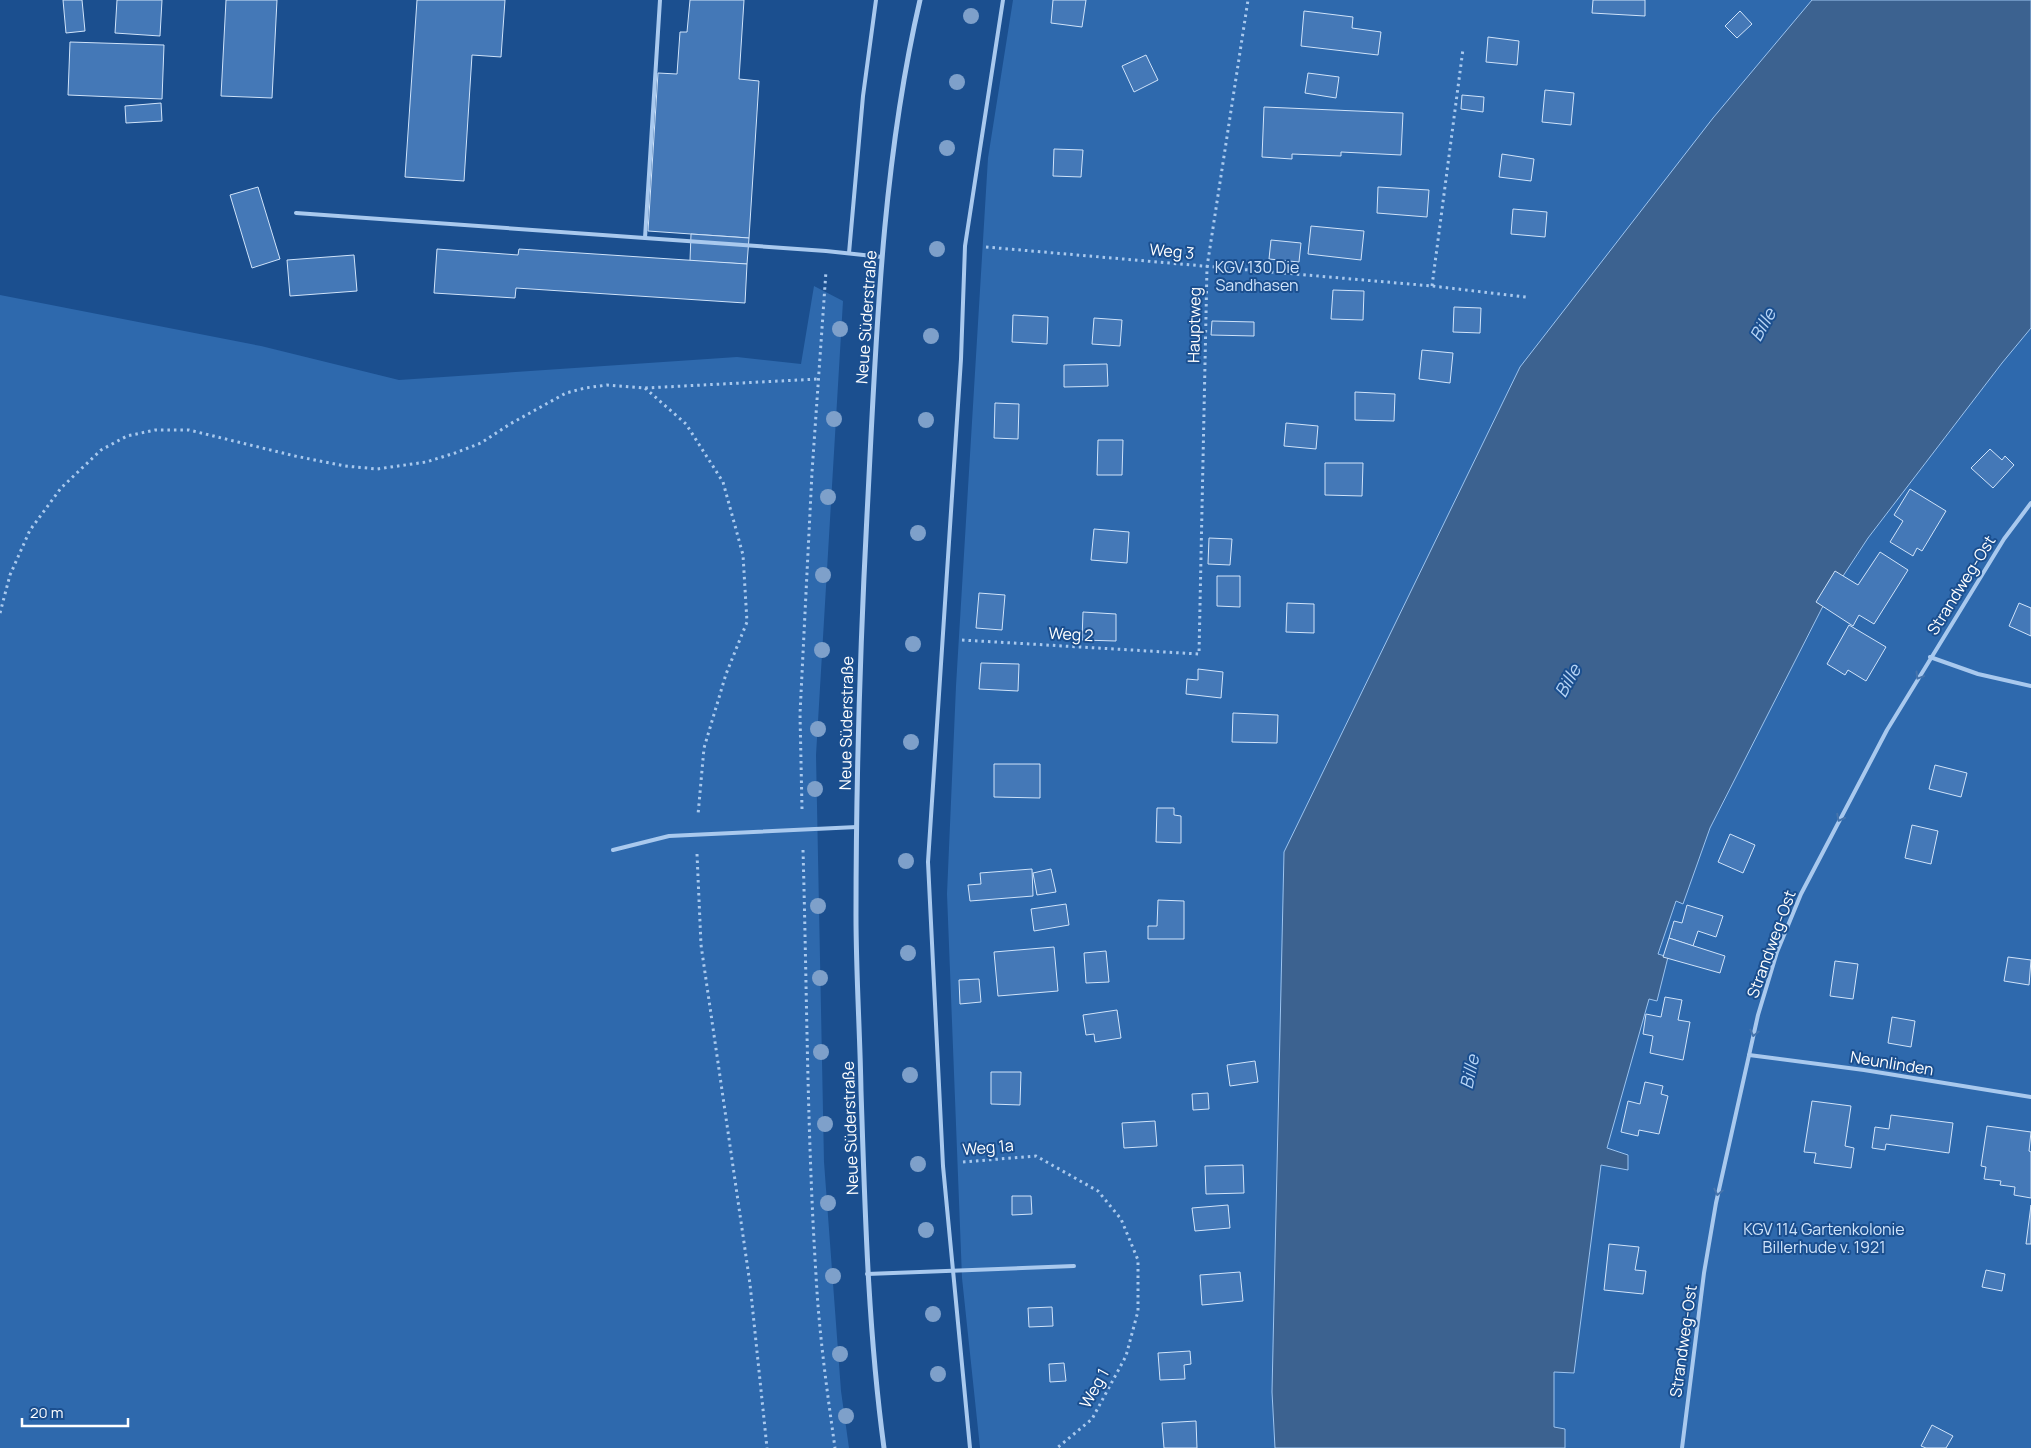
<svg xmlns="http://www.w3.org/2000/svg" width="2031" height="1448" viewBox="0 0 2031 1448" font-family="Manrope,sans-serif">
  <style>
    .green { fill: #2e69ad }
    .water { fill: #3c6290; stroke: #9cc4f0 }
    .building { fill: #4478b7; stroke: #cfe3fa }
    .lines { fill: none; stroke-linecap: round; stroke-linejoin: round }
    .path { stroke: #a9c9ee; stroke-width: 3; stroke-dasharray: 2.5 4; stroke-linecap: butt }
    .lane { stroke: #a9c9ee; stroke-width: 4 }
    .street { stroke: #a9c9ee; stroke-width: 5 }
    .tree { fill: #7ea0ca }
    .oneway { stroke: #4674ac }
    .labels { text-anchor: middle; stroke-width: 4; stroke-linejoin: round; paint-order: stroke }
    .street-label { font-size: 16px; fill: #fff; stroke: #1b4f8f }
    .park-label { font-size: 16px; fill: #cfe3fa; stroke: #1b4f8f }
    .water-label { font-size: 18px; font-style: italic; fill: #b5d3f5; stroke: #1b4f8f }
  </style>
  <rect width="100%" height="100%" fill="#1b4f8f"/>
  <g class="green">
    <polygon points="1013,0 1812,0 1713,118 1284,852 1272,1392 1275,1448 980,1448 962,1278 947,894 956,686 988,158"/>
    <polygon points="814,286 843,301 816,755 824,1162 841,1391 849,1448 0,1448 0,295 261,346 399,380 737,357 801,364"/>
    <polygon points="2031,328 2031,1448 1565,1448 1565,1429 1554,1427 1554,1371 1574,1373 1601,1164 1628,1169 1607,1148 1649,998 1657,1000 1668,957 1658,955 1676,901 1683,903 1710,828 1822,608 1868,538 2002,363"/>
  </g>
  <polygon class="water" points="1812,0 2031,0 2031,328 2002,363 1868,538 1822,608 1710,828 1683,904 1676,901 1658,954 1668,957 1657,1001 1649,999 1607,1148 1628,1155 1628,1170 1601,1165 1574,1373 1554,1372 1554,1427 1565,1429 1565,1448 1275,1448 1272,1392 1284,852 1520,367 1713,118"/>
  <g class="building">
    <polygon points="63,0 82,0 85,31 66,33"/>
    <polygon points="117,0 162,0 160,36 115,33"/>
    <polygon points="226,0 277,0 272,98 221,96"/>
    <polygon points="417,0 505,0 501,57 472,55 464,181 405,177"/>
    <polygon points="690,0 744,0 739,79 759,81 749,238 648,231 658,73 677,74 680,32 687,32"/>
    <polygon points="1053,0 1086,0 1082,27 1051,23"/>
    <polygon points="1593,0 1645,0 1645,16 1592,13"/>
    <polygon points="1304,11 1353,17 1352,28 1381,32 1378,55 1301,46"/>
    <polygon points="1740,11 1752,24 1737,38 1725,26"/>
    <polygon points="1488,37 1519,41 1517,65 1486,62"/>
    <polygon points="70,42 164,45 162,99 68,95"/>
    <polygon points="1146,55 1158,80 1134,92 1122,66"/>
    <polygon points="1308,73 1339,77 1336,98 1305,93"/>
    <polygon points="1545,90 1574,93 1571,125 1542,122"/>
    <polygon points="1462,95 1484,97 1483,112 1461,109"/>
    <polygon points="161,103 162,121 126,123 125,106"/>
    <polygon points="1264,107 1403,113 1401,155 1341,152 1341,156 1292,154 1292,159 1262,157"/>
    <polygon points="1054,149 1083,150 1081,177 1053,176"/>
    <polygon points="1502,154 1534,159 1531,181 1499,177"/>
    <polygon points="258,187 280,259 252,268 230,195"/>
    <polygon points="1378,187 1429,190 1427,217 1377,213"/>
    <polygon points="1513,209 1547,212 1545,237 1511,234"/>
    <polygon points="1311,226 1364,231 1361,260 1308,254"/>
    <polygon points="691,234 749,238 747,264 690,261"/>
    <polygon points="1271,240 1301,243 1299,262 1269,259"/>
    <polygon points="437,249 518,255 519,249 747,264 745,303 516,288 515,298 434,293"/>
    <polygon points="354,255 357,291 290,296 287,260"/>
    <polygon points="1333,290 1364,291 1363,320 1331,319"/>
    <polygon points="1454,307 1481,308 1480,333 1453,332"/>
    <polygon points="1013,315 1048,317 1047,344 1012,342"/>
    <polygon points="1094,318 1122,320 1120,346 1092,344"/>
    <polygon points="1212,321 1254,322 1254,336 1211,335"/>
    <polygon points="1422,350 1453,353 1450,383 1419,379"/>
    <polygon points="1107,364 1108,386 1064,387 1064,365"/>
    <polygon points="1355,392 1395,394 1394,421 1355,420"/>
    <polygon points="995,403 1019,404 1018,439 994,438"/>
    <polygon points="1286,423 1318,426 1316,449 1284,446"/>
    <polygon points="1098,440 1123,440 1122,475 1097,475"/>
    <polygon points="1990,449 2002,460 2005,456 2014,465 1993,488 1971,468"/>
    <polygon points="1325,463 1363,463 1362,496 1325,495"/>
    <polygon points="1910,489 1946,511 1922,551 1917,548 1913,556 1890,542 1903,521 1894,515"/>
    <polygon points="1094,529 1129,532 1127,563 1091,560"/>
    <polygon points="1209,538 1232,539 1230,565 1208,564"/>
    <polygon points="1880,552 1908,570 1874,624 1859,615 1853,626 1816,602 1835,571 1858,585"/>
    <polygon points="1217,576 1240,576 1240,607 1217,606"/>
    <polygon points="979,593 1005,595 1002,630 976,628"/>
    <polygon points="1287,603 1314,604 1314,633 1286,632"/>
    <polygon points="2019,603 2031,608 2031,636 2009,626"/>
    <polygon points="1083,612 1116,614 1116,641 1082,640"/>
    <polygon points="1849,625 1886,647 1866,681 1848,670 1845,675 1827,664"/>
    <polygon points="981,663 1019,664 1018,691 979,689"/>
    <polygon points="1198,669 1223,672 1221,698 1186,694 1187,679 1198,680"/>
    <polygon points="1233,713 1278,715 1277,743 1232,742"/>
    <polygon points="994,764 1040,764 1040,798 994,797"/>
    <polygon points="1935,765 1967,773 1961,797 1929,789"/>
    <polygon points="1157,808 1174,808 1174,815 1181,816 1181,843 1156,842"/>
    <polygon points="1912,825 1938,831 1931,864 1905,858"/>
    <polygon points="1730,834 1755,845 1743,873 1718,862"/>
    <polygon points="1032,869 1033,896 970,901 968,885 981,884 980,873"/>
    <polygon points="1051,869 1056,892 1037,895 1033,873"/>
    <polygon points="1158,900 1184,901 1184,939 1148,939 1148,926 1157,926"/>
    <polygon points="1066,904 1069,925 1034,931 1031,909"/>
    <polygon points="1687,905 1723,916 1716,937 1698,931 1693,946 1669,938 1674,921 1682,923"/>
    <polygon points="1669,938 1725,956 1720,973 1663,957"/>
    <polygon points="1054,947 1058,991 998,996 994,952"/>
    <polygon points="1106,951 1109,982 1086,983 1084,953"/>
    <polygon points="2008,957 2031,960 2029,985 2004,981"/>
    <polygon points="1835,961 1858,964 1853,999 1830,996"/>
    <polygon points="979,979 981,1002 960,1004 959,980"/>
    <polygon points="1665,997 1682,1000 1678,1020 1690,1022 1683,1060 1650,1053 1653,1036 1643,1034 1646,1014 1661,1017"/>
    <polygon points="1117,1010 1121,1038 1095,1042 1094,1034 1086,1035 1083,1015"/>
    <polygon points="1892,1017 1915,1021 1911,1047 1888,1043"/>
    <polygon points="1255,1061 1258,1082 1230,1086 1227,1065"/>
    <polygon points="991,1072 1021,1072 1020,1105 991,1104"/>
    <polygon points="1645,1082 1663,1086 1661,1094 1668,1096 1659,1134 1639,1130 1638,1136 1621,1132 1628,1101 1640,1104"/>
    <polygon points="1208,1093 1209,1109 1193,1110 1192,1094"/>
    <polygon points="1812,1101 1851,1106 1845,1146 1854,1148 1851,1168 1814,1163 1816,1153 1804,1152"/>
    <polygon points="1891,1115 1953,1123 1949,1153 1886,1144 1885,1150 1872,1148 1875,1127 1889,1129"/>
    <polygon points="1155,1121 1157,1146 1124,1148 1122,1123"/>
    <polygon points="1987,1126 2031,1132 2029,1151 2031,1152 2031,1198 2014,1195 2015,1187 2000,1185 2001,1181 1984,1179 1986,1167 1981,1166"/>
    <polygon points="1243,1165 1244,1193 1206,1194 1205,1166"/>
    <polygon points="1012,1196 1031,1196 1032,1214 1012,1215"/>
    <polygon points="1228,1205 1230,1228 1195,1231 1192,1208"/>
    <polygon points="2031,1205 2031,1244 2026,1244"/>
    <polygon points="1609,1244 1639,1247 1635,1270 1646,1271 1643,1294 1604,1290"/>
    <polygon points="1986,1270 2005,1274 2002,1291 1982,1287"/>
    <polygon points="1240,1272 1243,1301 1202,1305 1200,1275"/>
    <polygon points="1052,1307 1053,1326 1029,1327 1028,1308"/>
    <polygon points="1190,1351 1191,1364 1184,1365 1185,1379 1160,1380 1158,1353"/>
    <polygon points="1064,1363 1066,1381 1050,1382 1049,1364"/>
    <polygon points="1196,1421 1197,1448 1164,1448 1162,1423"/>
    <polygon points="1932,1425 1953,1436 1946,1448 1926,1448 1921,1446"/>
  </g>
  <g class="lines">
    <g class="path">
      <polyline points="986,247 1432,286 1526,297"/>
      <polyline points="1432,286 1463,49"/>
      <polyline points="645,388 686,424 723,482 743,555 747,622 726,674 704,748 698,815"/>
      <polyline points="0,613 10,575 30,530 61,488 101,450 127,436 155,430 189,430 295,456 345,466 377,469 426,462 455,453 481,443 510,424 566,393 585,388 607,385 645,388 818,379"/>
      <polyline points="962,640 1199,654 1207,267 1248,0"/>
      <polyline points="802,809 800,714 812,472 826,271"/>
      <path d="M803 850C807 992 807 1133 816 1275 819 1333 827 1391 835 1448"/>
      <polyline points="697,854 701,945 750,1284 767,1448"/>
      <polyline points="963,1162 1036,1156 1098,1191 1121,1219 1138,1260 1138,1311 1126,1356 1092,1419 1057,1448"/>
    </g>
    <g class="lane">
      <polyline points="296,213 826,251 882,257"/>
      <polyline points="645,238 660,0"/>
      <polyline points="849,253 863,96 876,0"/>
      <polyline points="1930,657 1978,674 2031,686"/>
      <polyline points="613,850 669,836 857,827"/>
      <polyline points="1749,1055 1864,1070 2031,1097"/>
      <polyline points="867,1274 1074,1266"/>
      <polyline points="970,1448 943,1166 928,862 961,359 965,246 1003,0"/>
      <polyline points="1682,1448 1704,1273 1716,1203 1758,1015 1777,952 1801,894 1887,730 2004,539 2031,503"/>
    </g>
    <path class="street" d="M884 1448C868 1329 865 1211 861 1091 860 1033 856 974 856 916 856 782 860 649 867 515 876 343 881 168 920 0"/>
  </g>
  <g class="tree">
    <circle cx="971" cy="16" r="8"/>
    <circle cx="957" cy="82" r="8"/>
    <circle cx="947" cy="148" r="8"/>
    <circle cx="937" cy="249" r="8"/>
    <circle cx="840" cy="329" r="8"/>
    <circle cx="931" cy="336" r="8"/>
    <circle cx="834" cy="419" r="8"/>
    <circle cx="926" cy="420" r="8"/>
    <circle cx="828" cy="497" r="8"/>
    <circle cx="918" cy="533" r="8"/>
    <circle cx="823" cy="575" r="8"/>
    <circle cx="913" cy="644" r="8"/>
    <circle cx="822" cy="650" r="8"/>
    <circle cx="818" cy="729" r="8"/>
    <circle cx="911" cy="742" r="8"/>
    <circle cx="815" cy="789" r="8"/>
    <circle cx="906" cy="861" r="8"/>
    <circle cx="818" cy="906" r="8"/>
    <circle cx="908" cy="953" r="8"/>
    <circle cx="820" cy="978" r="8"/>
    <circle cx="821" cy="1052" r="8"/>
    <circle cx="910" cy="1075" r="8"/>
    <circle cx="825" cy="1124" r="8"/>
    <circle cx="918" cy="1164" r="8"/>
    <circle cx="828" cy="1203" r="8"/>
    <circle cx="926" cy="1230" r="8"/>
    <circle cx="833" cy="1276" r="8"/>
    <circle cx="933" cy="1314" r="8"/>
    <circle cx="840" cy="1354" r="8"/>
    <circle cx="938" cy="1374" r="8"/>
    <circle cx="846" cy="1416" r="8"/>
  </g>
  <defs><path id="oneway-chevron" d="M-2-3.5L2.5 0L-2 3.5" fill="none" stroke-width="1.6" stroke-linecap="round" stroke-linejoin="round" transform="scale(1.25)"/></defs>
  <g class="oneway">
    <use href="#oneway-chevron" transform="translate(1919 676) rotate(121)"/>
    <use href="#oneway-chevron" transform="translate(1840 818) rotate(117)"/>
    <use href="#oneway-chevron" transform="translate(1754 1033) rotate(103)"/>
    <use href="#oneway-chevron" transform="translate(1718 1192) rotate(102)"/>
  </g>
  <g class="labels">
    <g class="street-label">
      <text transform="translate(1172 251) rotate(5)" y="6">Weg 3</text>
      <text transform="translate(866 317) rotate(-86)" y="6">Neue Süderstraße</text>
      <text transform="translate(1194 325) rotate(-89)" y="6">Hauptweg</text>
      <text transform="translate(1961 585) rotate(-58)" y="6">Strandweg-Ost</text>
      <text transform="translate(1071 634) rotate(3)" y="6">Weg 2</text>
      <text transform="translate(846 723) rotate(-89)" y="6">Neue Süderstraße</text>
      <text transform="translate(1771 944) rotate(-70)" y="6">Strandweg-Ost</text>
      <text transform="translate(1892 1063) rotate(9)" y="6">Neunlinden</text>
      <text transform="translate(850 1128) rotate(-92)" y="6">Neue Süderstraße</text>
      <text transform="translate(988 1147) rotate(-5)" y="6">Weg 1a</text>
      <text transform="translate(1683 1341) rotate(-82)" y="6">Strandweg-Ost</text>
      <text transform="translate(1094 1388) rotate(-61)" y="6">Weg 1</text>
    </g>
    <g class="park-label">
      <text x="1257" y="273">KGV 130 Die<tspan x="1257" dy="18">Sandhasen</tspan></text>
      <text x="1824" y="1235">KGV 114 Gartenkolonie<tspan x="1824" dy="18">Billerhude v. 1921</tspan></text>
    </g>
    <g class="water-label">
      <text transform="translate(1763 325) rotate(-61)" y="6">Bille</text>
      <text transform="translate(1568 681) rotate(-61)" y="6">Bille</text>
      <text transform="translate(1470 1072) rotate(-78)" y="6">Bille</text>
    </g>
  </g>
  <path d="M22 1418v8h106v-8" fill="none" stroke="#ffffff" stroke-width="2.5"/>
  <text x="30" y="1418" font-size="15" fill="#ffffff" stroke="#1b4f8f" stroke-width="4" paint-order="stroke">20 m</text>
</svg>
